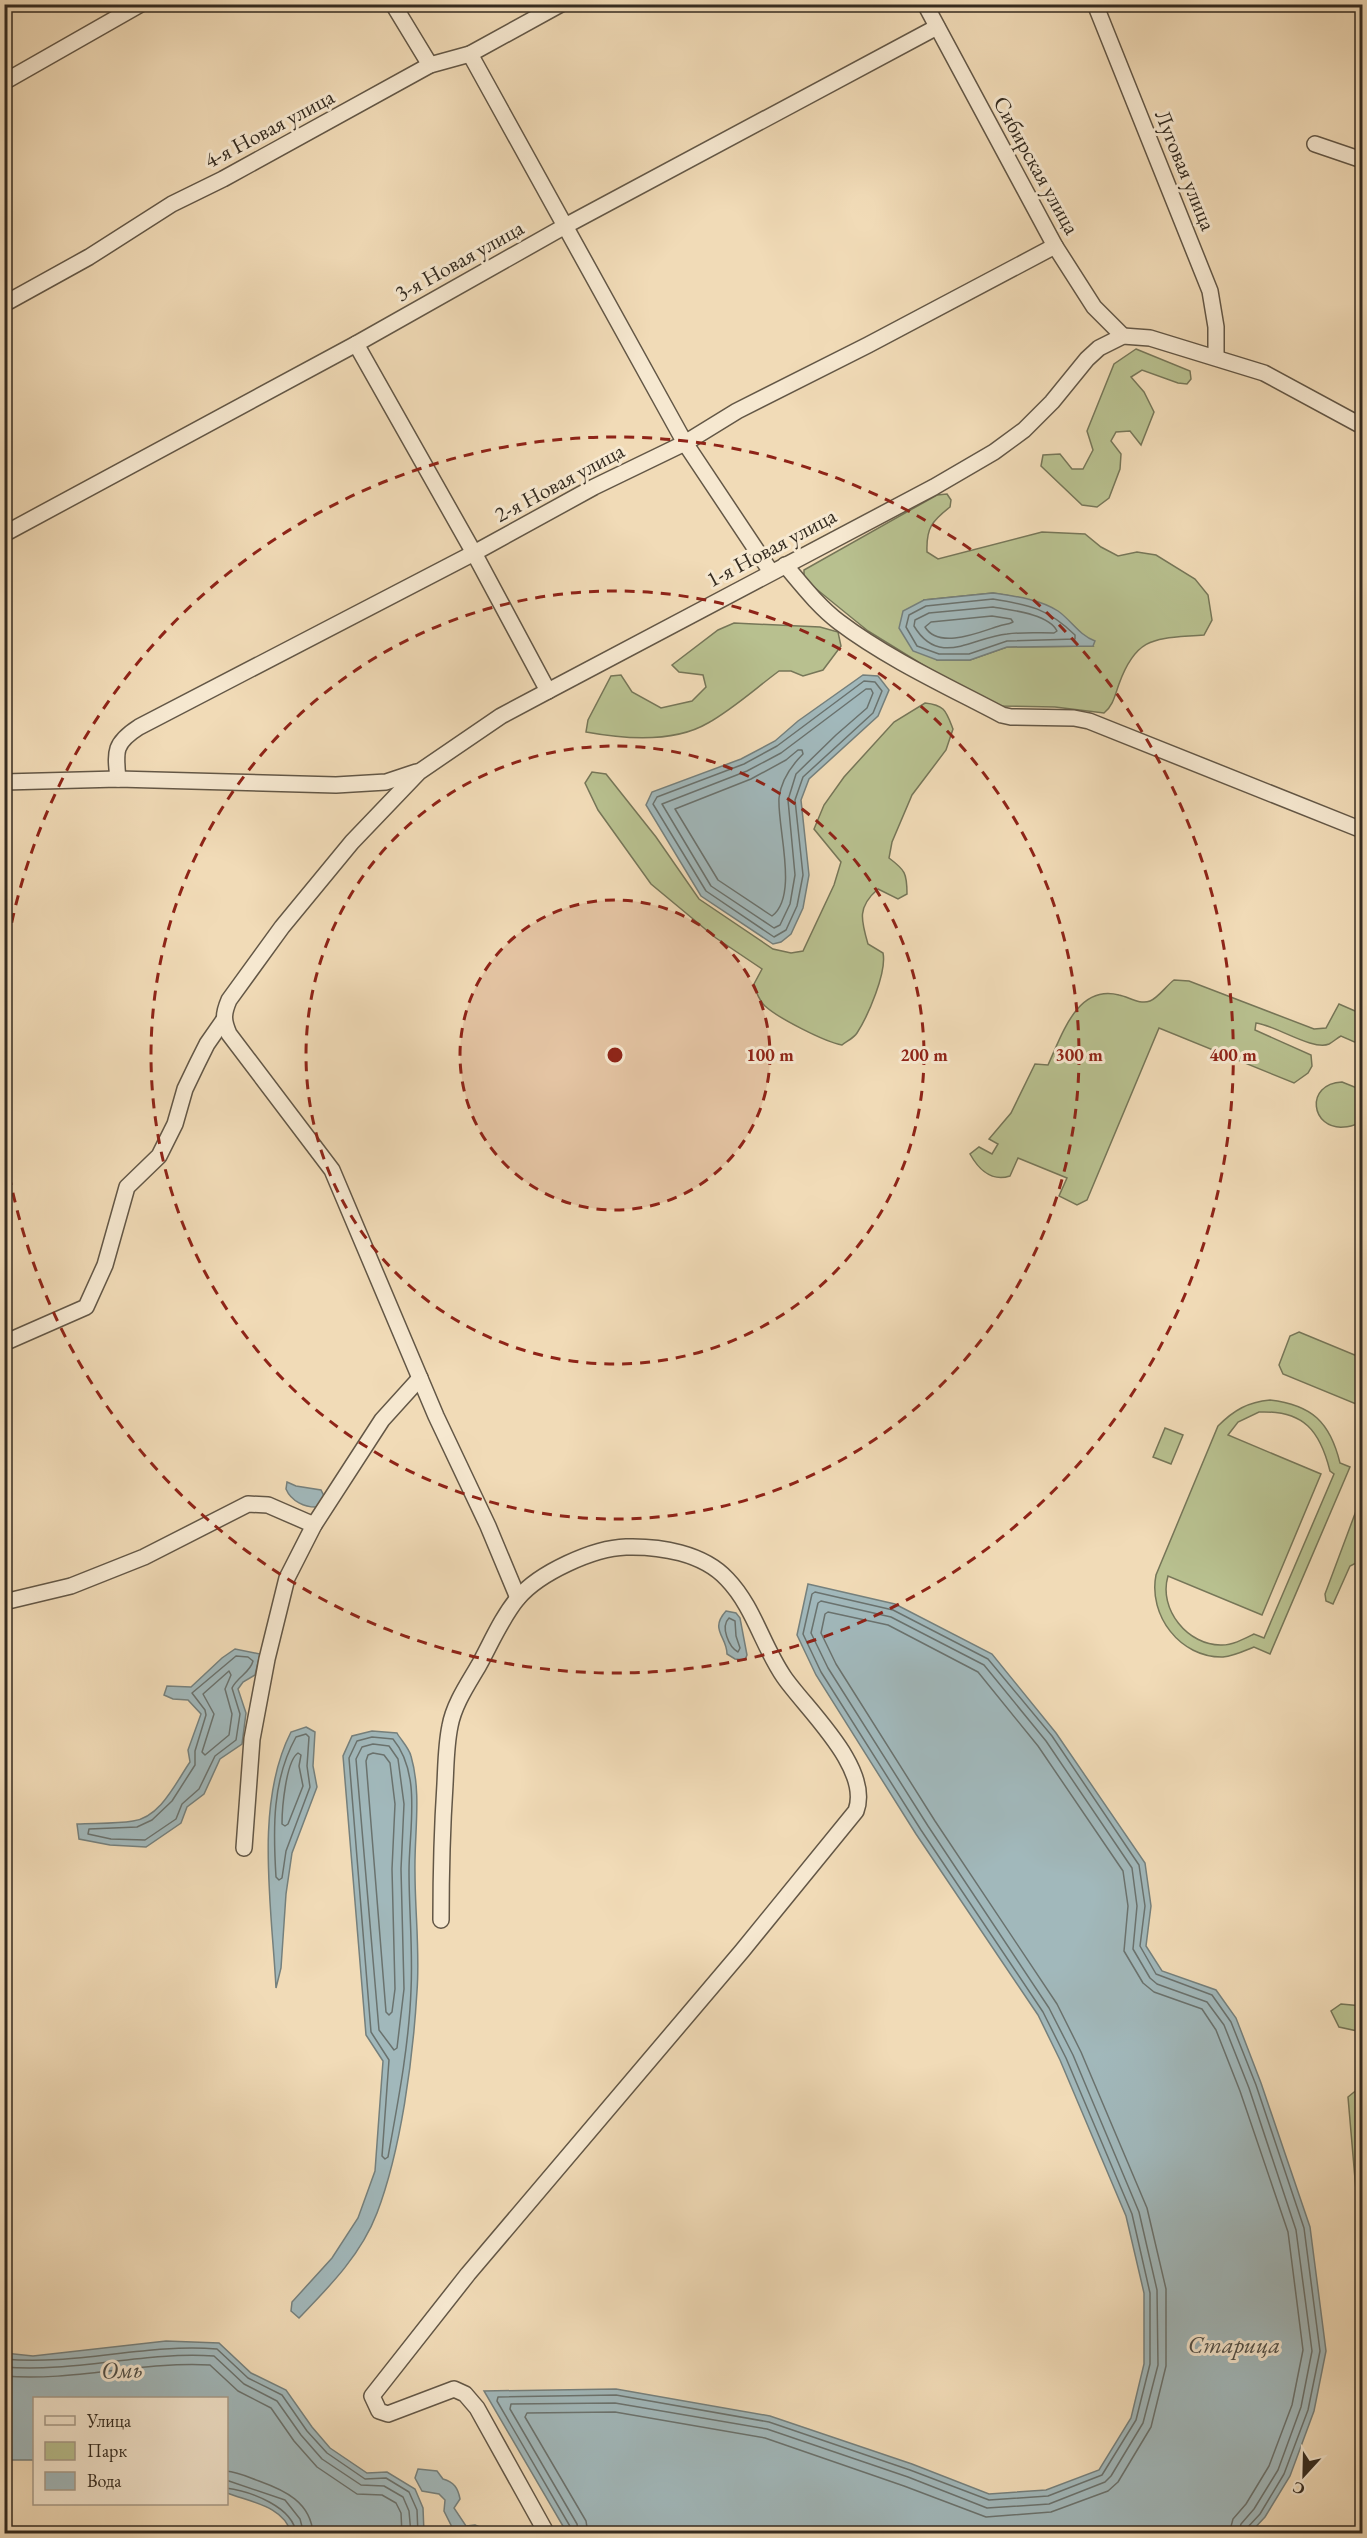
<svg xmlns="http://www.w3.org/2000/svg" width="1367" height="2538" viewBox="0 0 1367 2538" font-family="'EB Garamond',serif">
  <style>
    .green { fill: #b8c08f; stroke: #767658; stroke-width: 1.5; fill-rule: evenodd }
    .water { fill: #a1b8bb; stroke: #75807d; stroke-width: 1.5 }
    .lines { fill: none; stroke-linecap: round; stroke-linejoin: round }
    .shore { stroke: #6a726e; stroke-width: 1.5 }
    .minor-casing { stroke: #635746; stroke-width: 18 }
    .minor { stroke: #f6e8d0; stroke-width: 15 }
    .ring { fill: none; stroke: #8f2418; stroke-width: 3; stroke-dasharray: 10 8 }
    .labels { text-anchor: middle; stroke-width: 6; stroke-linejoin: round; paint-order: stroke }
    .street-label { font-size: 22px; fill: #342b20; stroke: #f6e8d0 }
    .water-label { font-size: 24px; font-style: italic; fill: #4f4e47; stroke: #f6e8d0 }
    .centre { fill: #8f2418; stroke: #f6e8d0; stroke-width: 3 }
    .ring-label { font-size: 18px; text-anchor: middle; font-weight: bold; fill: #8f2418; stroke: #f6e8d0; stroke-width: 6; stroke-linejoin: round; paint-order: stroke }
  </style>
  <rect width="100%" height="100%" fill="#f1dbb7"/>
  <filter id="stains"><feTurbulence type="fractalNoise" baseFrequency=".00333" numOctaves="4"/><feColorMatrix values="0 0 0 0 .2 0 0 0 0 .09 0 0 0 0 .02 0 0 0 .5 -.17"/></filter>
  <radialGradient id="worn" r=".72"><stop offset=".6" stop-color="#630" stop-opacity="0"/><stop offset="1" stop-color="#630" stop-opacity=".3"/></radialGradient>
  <g class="green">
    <polygon points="1136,349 1190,371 1191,379 1187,384 1178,383 1142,370 1131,377 1144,392 1154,412 1141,445 1130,431 1116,432 1111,441 1121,454 1120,469 1109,498 1097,507 1082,505 1041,466 1043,455 1060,454 1072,469 1083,469 1093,450 1087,431 1114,364"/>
    <path d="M947 494 951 500 950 507C932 521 926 528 927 552L938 559 1042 532 1085 534 1101 547 1118 556 1137 552 1156 555 1195 579 1208 595 1212 620 1204 635C1157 639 1137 634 1119 684 1115 695 1113 706 1104 713L1055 707 1000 706 954 684 868 631 804 579V570L937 495ZM993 593C1043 601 1059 607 1093 646L1007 647 970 660H937L924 600Z"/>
    <path d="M734 623 820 627 838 632 841 646 823 670 803 676 791 671H779C756 688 733 709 708 723 674 743 624 739 586 732L588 720 611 676 621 675 632 692 661 708 692 701 706 687 703 675 679 672 672 665 718 630Z"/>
    <path d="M925 703C945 705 946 711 953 729L946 750 912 795 892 842 889 858C905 870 907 873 907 894L898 899 878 889C857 907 861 920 868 944L883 953C887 972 868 1016 857 1033 854 1038 847 1041 842 1045 825 1042 778 1018 765 1006 759 1000 756 992 754 984L762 969 716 938 651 884 598 810 585 783 592 772 606 774 656 837 699 899 773 949 791 953 803 951 834 885 841 862 814 829 824 805 844 777 894 722Z"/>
    <path d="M1174 980 1189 981 1314 1029 1326 1028 1339 1004 1362 1014V1042L1359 1044 1341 1036C1337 1038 1333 1042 1329 1044 1313 1051 1275 1025 1256 1023L1255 1030 1311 1055 1312 1066 1308 1073 1294 1083 1159 1028 1087 1200 1077 1205 1059 1196 1067 1178 1018 1158 1010 1176C991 1182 979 1170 970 1154L979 1147 992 1154 998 1144 989 1139 1011 1113 1035 1064 1048 1065C1062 1035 1077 984 1119 995 1129 997 1140 1005 1150 1001 1158 998 1167 985 1174 980Z"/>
    <path d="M1342 1082 1362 1090V1122C1357 1124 1350 1127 1344 1127 1311 1130 1304 1084 1342 1082Z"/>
    <polygon points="1299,1332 1362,1358 1362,1401 1356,1404 1283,1374 1279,1365 1290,1336"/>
    <path d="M1270 1400C1312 1405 1330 1422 1340 1463L1350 1467 1270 1654 1254 1647C1244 1651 1234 1656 1223 1657 1180 1658 1148 1615 1156 1575L1218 1426C1234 1410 1248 1402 1270 1400ZM1259 1412C1304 1410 1320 1431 1330 1471L1334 1474 1264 1638 1254 1634C1244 1639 1233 1645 1222 1645 1188 1646 1158 1609 1168 1576L1262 1615 1321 1474 1228 1435 1238 1422Z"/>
    <polygon points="1165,1428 1183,1435 1171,1464 1153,1457"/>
    <polygon points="1362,1495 1362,1560 1350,1566 1333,1604 1326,1601 1325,1594"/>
    <polygon points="1341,2004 1362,2006 1362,2032 1339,2027 1331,2011"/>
    <polygon points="1359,2088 1362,2089 1362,2314 1359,2303 1358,2214 1348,2097"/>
  </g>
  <g class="water">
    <path d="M993 593C1014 596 1040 599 1058 611 1071 620 1079 635 1095 641L1093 646 1007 647 970 660H937L913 651 899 628 903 611 924 600Z"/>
    <polygon points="863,675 878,676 889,690 878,716 809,779 801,800 809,875 803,908 791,934 781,942 773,944 701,896 646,805 652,792 741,759 775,741 798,721"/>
    <path d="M287 1482 296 1486 321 1490 324 1496 318 1507C305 1508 291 1501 286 1489Z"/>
    <polygon points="808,1584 895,1604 992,1654 1056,1733 1145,1863 1151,1906 1146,1946 1162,1971 1216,1990 1236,2018 1261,2083 1310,2227 1326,2351 1314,2411 1290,2476 1265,2517 1250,2533 567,2533 484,2391 616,2389 770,2416 912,2464 989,2494 1046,2490 1099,2470 1131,2418 1144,2364 1144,2293 1126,2216 1060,2060 1038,2015 916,1834 816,1675 797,1635"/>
    <path d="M726 1611 736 1613 740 1618 747 1655 745 1660 735 1659 727 1654C727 1636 709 1630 726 1611Z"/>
    <path d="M235 1649 260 1654 255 1675 243 1682 238 1689 246 1713 242 1744 220 1759 204 1794 187 1807 181 1823 146 1847 110 1845 79 1839 77 1824C96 1823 115 1824 133 1821 161 1817 176 1782 190 1762L188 1750 201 1714 188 1700 173 1699 164 1695 167 1686 191 1687 222 1658Z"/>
    <path d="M306 1727 315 1732 313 1766 317 1787 292 1853 286 1894 281 1968 276 1988C272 1908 254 1804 291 1732Z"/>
    <path d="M372 1731 397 1733C401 1740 409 1748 411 1756 422 1794 414 1834 415 1873 415 1912 420 1952 417 1991 413 2059 401 2150 377 2213 361 2255 329 2287 299 2318L291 2311 292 2302 332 2258 358 2218 375 2171 383 2061 366 2035 343 1756 352 1736Z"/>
    <path d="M166 2341 219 2343 251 2373 286 2390 312 2427 330 2448 367 2473 387 2472 415 2489 423 2508 424 2533H291C284 2506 250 2502 227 2493L226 2398H34V2460H5V2353L33 2356Z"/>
    <path d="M418 2469 437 2471 443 2479C454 2482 458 2488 460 2499L454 2508 466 2526 475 2525 495 2533H464L454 2531 444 2511 445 2500 439 2494 422 2491 415 2478Z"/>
  </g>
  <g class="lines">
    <g class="shore">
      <path d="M993 599C1030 605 1047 608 1075 635V639L1007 641 969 654H939L917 646 906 627 909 615 926 606Z"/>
      <path d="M993 607C1011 610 1049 614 1057 631L1054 633C1038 633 1022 632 1007 634 973 637 939 668 914 626L915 620 929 613Z"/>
      <path d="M992 616 1011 619 1013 622C1008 625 1004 624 999 626 980 632 939 650 925 627L931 622Z"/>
      <polygon points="864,681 875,682 882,691 873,713 803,777 795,800 803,875 797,906 786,930 774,937 706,891 653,804 657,797 744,764 777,746"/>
      <polygon points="866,689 871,689 873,693 867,708 836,735 796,774 788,800 795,875 790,904 780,925 774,928 711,886 662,804 747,771 781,753"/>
      <path d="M798 750H802L803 754C791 766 781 781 779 798 777 827 799 896 772 916L718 880 675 809 751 779 786 760Z"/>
      <path d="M729 1618 735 1621 736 1636 740 1648 738 1652C729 1647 720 1627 729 1618Z"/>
      <path d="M236 1656 248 1657 253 1661C250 1673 238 1676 232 1688L240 1714 236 1740 215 1756 199 1789 182 1804 176 1819 145 1840 111 1839 88 1834 89 1829 137 1827 152 1820 172 1801 195 1765V1751L206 1715 205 1710 192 1693Z"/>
      <polygon points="229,1671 231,1675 225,1689 232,1714 229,1735 205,1755 202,1752 214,1714 203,1694"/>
      <path d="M306 1734 309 1737 307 1766 310 1787 286 1851 282 1878 279 1880 276 1877C273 1829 272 1780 296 1737Z"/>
      <path d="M372 1737 393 1739C422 1774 409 1829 409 1871 409 1911 413 1950 411 1990 409 2045 398 2102 388 2157L385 2159 382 2156 389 2060 371 2032 349 1758 357 1741Z"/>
      <polygon points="373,1744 389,1746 398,1759 404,1804 401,1869 404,1989 397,2048 394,2050 379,2030 356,1759 362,1747"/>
      <path d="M298 1753 301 1755 299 1766 303 1786 288 1824 285 1826 282 1824C282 1808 286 1761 298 1753Z"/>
      <polygon points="373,1753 384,1755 390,1763 395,1804 392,1869 395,1989 392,2012 389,2015 386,2012 366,1761 368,1755"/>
      <path d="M4 2359C75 2366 146 2343 217 2349L248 2378 282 2395 307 2431 327 2453 365 2479 386 2478 409 2492 417 2510 418 2534"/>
      <path d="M4 2367C74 2373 144 2351 214 2356L244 2384 277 2401 301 2435 322 2459 361 2485 384 2486 403 2497 409 2511 411 2534"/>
      <path d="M4 2376C73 2382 141 2361 210 2365L238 2391 271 2408 294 2441 317 2467 357 2494 382 2495 396 2503 401 2513 402 2534"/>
      <path d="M226 2471C238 2472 248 2477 259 2481 284 2490 311 2502 313 2534"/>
      <polyline points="226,2480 285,2500 300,2519 304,2534"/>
      <path d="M226 2488C250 2491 294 2507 296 2534"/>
      <polyline points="572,2534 571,2528 497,2401 498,2397 616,2395 769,2422 910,2470 989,2500 1048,2496 1102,2475 1136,2420 1150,2364 1150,2293 1132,2214 1066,2058 1043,2012 921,1830 821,1672 803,1634 812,1594 815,1592 893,1610 988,1659 1052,1736 1139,1865 1145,1906 1140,1946 1156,1974 1212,1995 1231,2022 1256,2085 1304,2228 1320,2351 1308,2410 1284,2474 1260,2514 1247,2528 1246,2534"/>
      <polyline points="579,2534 577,2524 510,2409 511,2404 615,2403 767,2429 908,2477 987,2508 1049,2504 1105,2482 1111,2476 1143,2423 1158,2365 1157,2290 1139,2212 1073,2055 1049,2008 928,1826 828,1668 811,1633 818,1603 821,1601 891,1617 984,1665 1046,1741 1132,1868 1137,1906 1133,1949 1150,1978 1157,1984 1207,2002 1224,2025 1249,2088 1296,2230 1312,2351 1301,2407 1278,2470 1254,2509 1241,2524 1238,2534"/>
      <polyline points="588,2534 586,2521 525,2417 527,2413 615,2412 765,2438 904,2486 986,2517 1051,2512 1108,2491 1118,2482 1151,2427 1166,2366 1166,2289 1147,2208 1081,2052 1057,2004 935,1821 836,1664 821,1633 825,1614 828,1612 888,1625 978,1672 1038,1746 1123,1871 1128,1906 1124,1951 1143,1983 1154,1992 1202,2009 1216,2030 1240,2091 1288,2232 1303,2350 1292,2405 1269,2466 1246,2504 1233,2519 1229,2534"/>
    </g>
    <defs>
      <g id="minor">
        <polyline points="393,4 430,65"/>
        <polyline points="925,4 1055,246 1094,307 1123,336"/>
        <polyline points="1095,4 1210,291 1216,327 1216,357"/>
        <polyline points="470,54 685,443 771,572"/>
        <polyline points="4,82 141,4"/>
        <polyline points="1315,144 1362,160"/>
        <polyline points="4,304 89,257 172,204 223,179 430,65 470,54 561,4"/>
        <polyline points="356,344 474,553 548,691"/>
        <polyline points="4,534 356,344 567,225 937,27"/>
        <path d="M785 565C802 585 818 606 839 622 888 659 947 686 1002 715L1011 717 1074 718 1089 721 1362 830"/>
        <path d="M118 779C115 751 114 743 139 727L474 553 594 487 685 443 737 411 868 345 1055 246"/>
        <polyline points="4,782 118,779 336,785 386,782 416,772"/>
        <polyline points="4,1343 86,1307 105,1265 127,1187 159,1156 175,1124 185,1089 197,1064 207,1044 223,1021"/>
        <path d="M518 1598 488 1526 436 1416 332 1170 229 1034C223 1020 223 1014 229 1000L282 927 352 842 419 772 501 716 548 691 934 487 994 452 1024 430 1052 402 1087 359 1099 348 1123 336 1150 338 1264 373 1362 426"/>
        <polyline points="4,1602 71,1586 144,1557 248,1504 268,1505 314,1525"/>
        <polyline points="244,1848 252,1739 267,1659 287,1578 314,1525 382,1420 420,1378"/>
        <path d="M441 1920C441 1875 442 1830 445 1784 446 1765 446 1745 450 1726 454 1704 468 1684 479 1665 491 1643 502 1617 518 1598 539 1573 593 1548 626 1547 660 1546 703 1553 727 1579 754 1607 762 1645 784 1677 806 1709 872 1768 856 1811L742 1951 468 2274 372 2396 379 2411 388 2414 454 2389 465 2394 477 2408 547 2534"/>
      </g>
    </defs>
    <use href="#minor" class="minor-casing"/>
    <use href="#minor" class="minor"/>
  </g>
  <circle cx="615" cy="1055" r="155" fill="#8f2418" fill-opacity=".12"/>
  <g class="ring">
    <circle cx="615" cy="1055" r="155"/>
    <circle cx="615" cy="1055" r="309"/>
    <circle cx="615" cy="1055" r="464"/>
    <path d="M5 958A618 618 0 1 1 5 1152"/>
  </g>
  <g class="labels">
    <g class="street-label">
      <text transform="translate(269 128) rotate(-28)" y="8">4-я Новая улица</text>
      <text transform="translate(1037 165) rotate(61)" y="8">Сибирская улица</text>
      <text transform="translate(1186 170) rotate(68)" y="8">Луговая улица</text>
      <text transform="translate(459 260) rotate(-29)" y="8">3-я Новая улица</text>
      <text transform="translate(559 482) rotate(-28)" y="8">2-я Новая улица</text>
      <text transform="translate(771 547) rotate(-28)" y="8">1-я Новая улица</text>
    </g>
    <g class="water-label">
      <text x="1234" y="2353">Старица</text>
      <text transform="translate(122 2370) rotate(-2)" y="8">Омь</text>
    </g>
  </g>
  <circle cx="615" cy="1055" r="9" class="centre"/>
  <g class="ring-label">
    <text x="770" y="1061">100 m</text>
    <text x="924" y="1061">200 m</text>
    <text x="1079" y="1061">300 m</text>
    <text x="1233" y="1061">400 m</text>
  </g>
  <rect width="1367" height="2538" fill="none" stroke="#f1dbb7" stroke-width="24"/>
  <rect x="6" y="6" width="1355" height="2526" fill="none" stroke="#342b20" stroke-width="3"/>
  <rect x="12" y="12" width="1343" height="2514" fill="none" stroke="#342b20" stroke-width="1.5"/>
  <rect x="33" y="2397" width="195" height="108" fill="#f6e8d0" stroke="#a89c8a" stroke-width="1.5"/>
  <rect x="45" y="2416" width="30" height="9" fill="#f6e8d0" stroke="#a89c8a" stroke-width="1.5"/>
  <text x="87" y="2427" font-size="18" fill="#342b20">Улица</text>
  <rect x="45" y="2442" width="30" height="18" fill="#b8c08f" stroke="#a89c8a" stroke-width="1.5"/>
  <text x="87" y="2457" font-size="18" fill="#342b20">Парк</text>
  <rect x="45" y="2472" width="30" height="18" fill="#a1b8bb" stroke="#a89c8a" stroke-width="1.5"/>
  <text x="87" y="2487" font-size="18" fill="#342b20">Вода</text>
  <g transform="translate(1304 2475) rotate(202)" stroke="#f6e8d0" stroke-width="4.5" paint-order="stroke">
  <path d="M0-4.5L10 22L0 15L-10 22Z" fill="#342b20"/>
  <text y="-9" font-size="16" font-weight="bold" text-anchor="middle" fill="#342b20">С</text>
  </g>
  <rect width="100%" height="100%" filter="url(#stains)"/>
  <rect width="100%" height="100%" fill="url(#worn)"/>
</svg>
